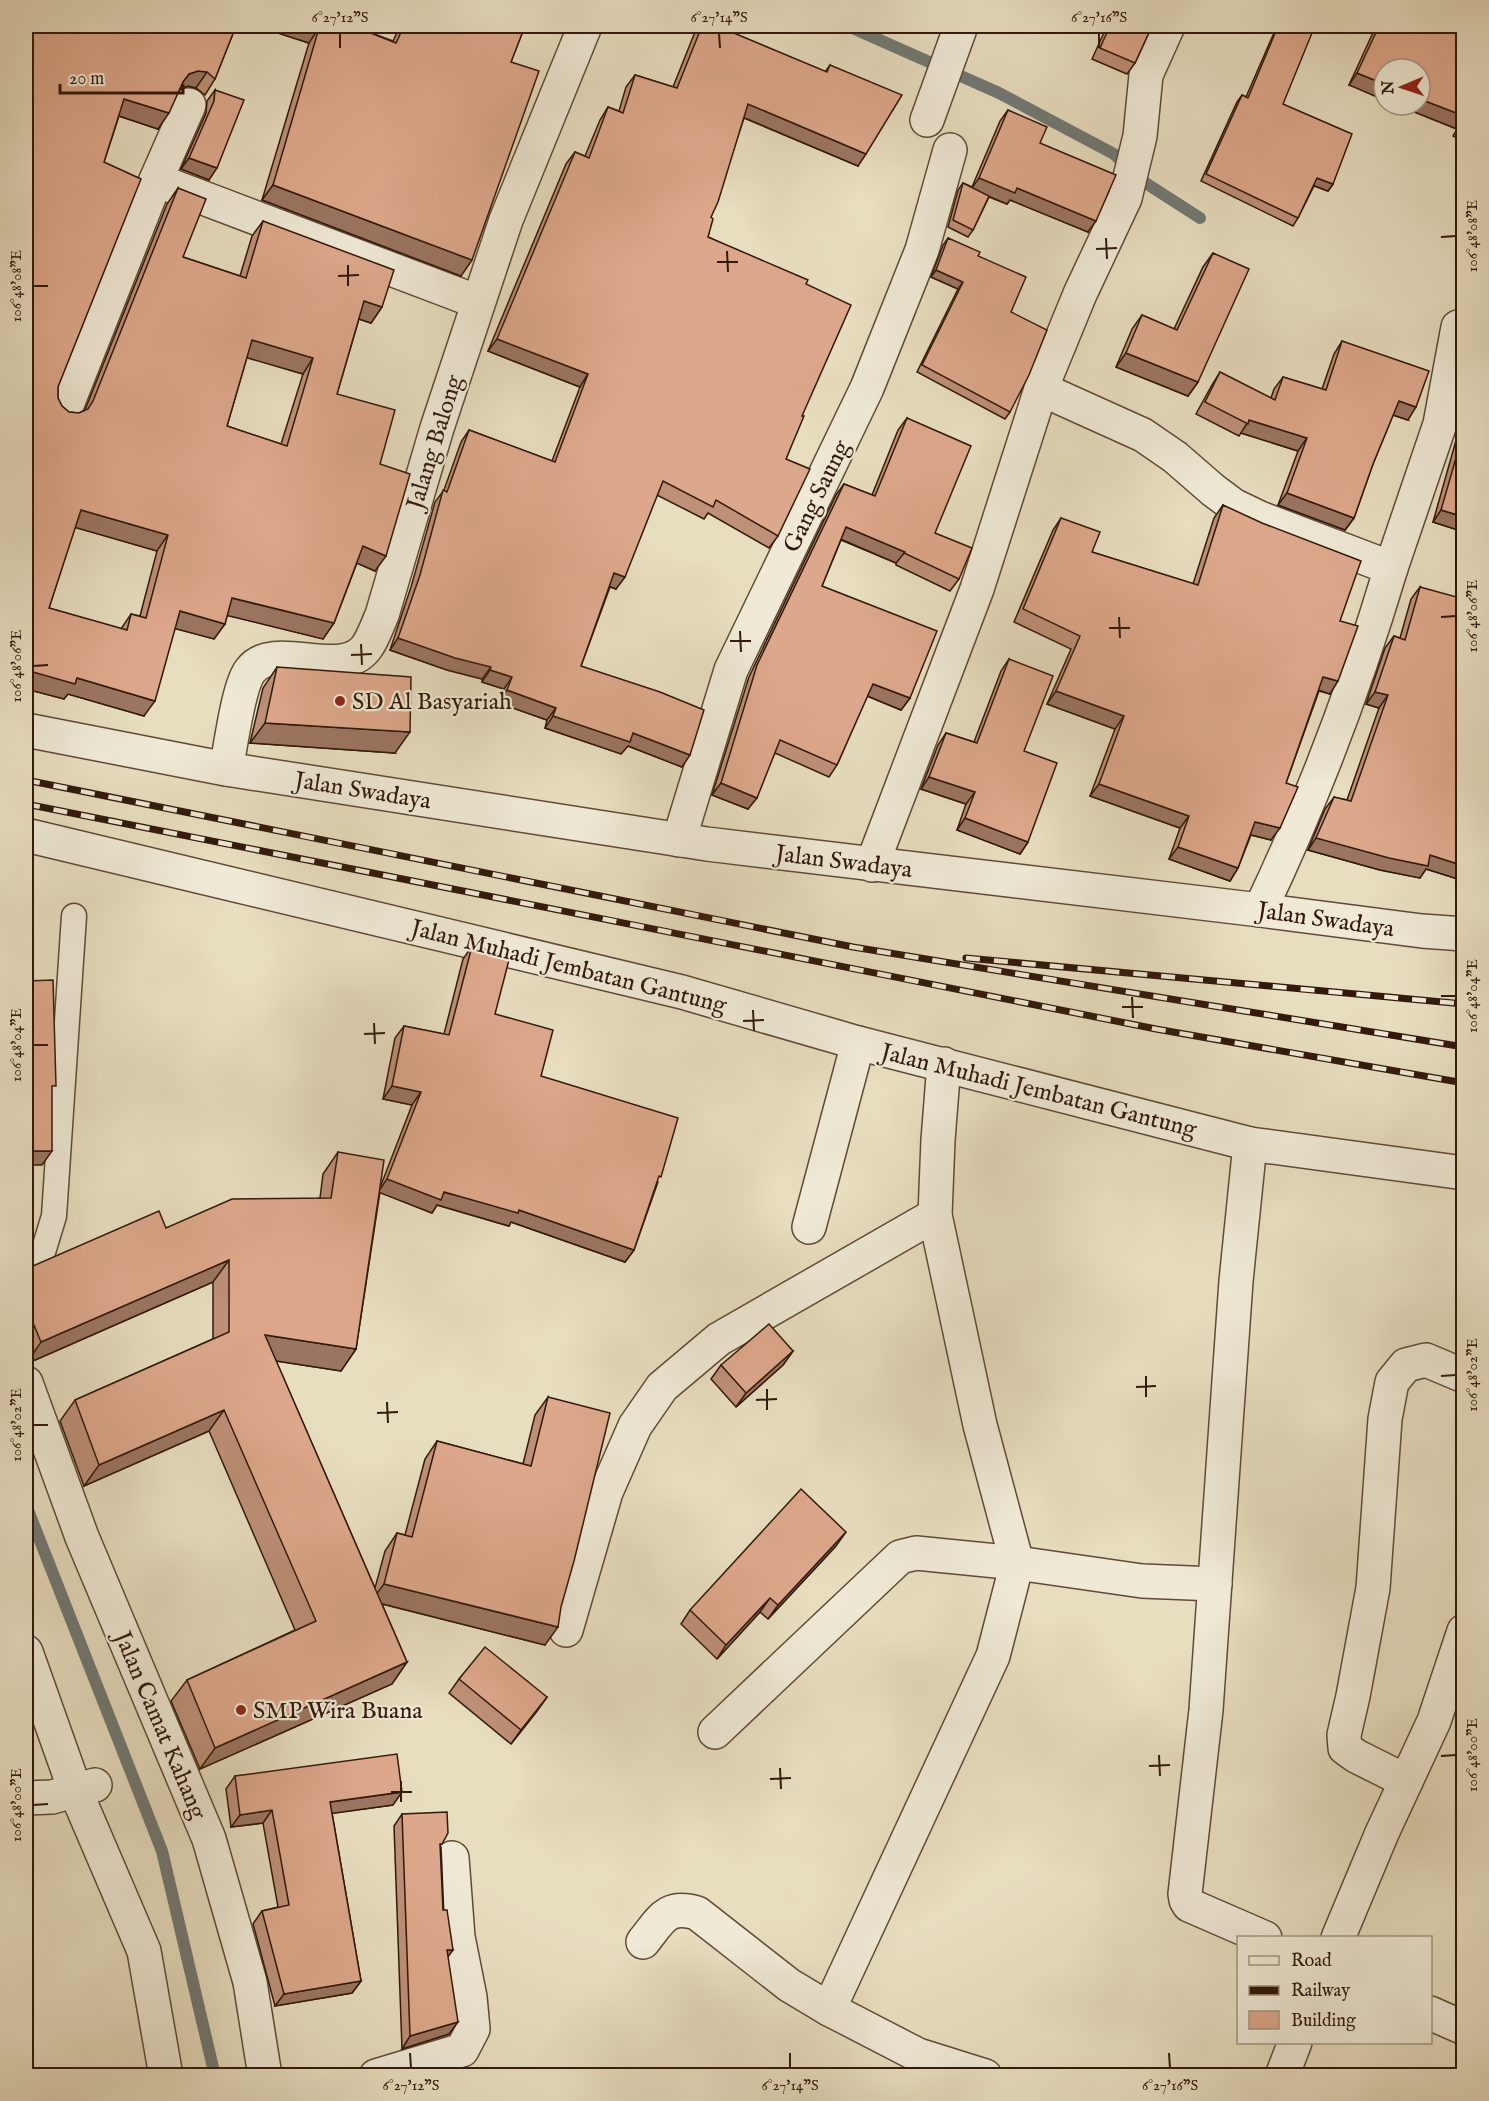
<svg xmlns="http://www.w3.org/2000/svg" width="1489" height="2101" viewBox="0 0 1489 2101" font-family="'IM FELL English',serif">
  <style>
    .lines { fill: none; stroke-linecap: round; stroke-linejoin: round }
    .stream { stroke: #727975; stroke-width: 12 }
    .service-casing { stroke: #5f4a37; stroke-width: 27 }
    .minor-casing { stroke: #5f4a37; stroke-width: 36 }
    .service { stroke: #efe9d5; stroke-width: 24 }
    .minor { stroke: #efe9d5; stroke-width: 33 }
    .rail-casing { stroke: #32190a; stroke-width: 7 }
    .rail { stroke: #efe9d5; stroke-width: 4.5; stroke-dasharray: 14; stroke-linecap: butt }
    .wall { fill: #be9078; stroke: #32190a; stroke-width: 1.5; fill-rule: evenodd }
    .shaded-wall { fill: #9b7561; stroke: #32190a; stroke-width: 1.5 }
    .building { fill: #dda78b; stroke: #32190a; stroke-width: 1.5; fill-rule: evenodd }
    .ticks { fill: none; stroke: #32190a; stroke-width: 2 }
    .poi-dot { fill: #8f2418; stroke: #efe9d5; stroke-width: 2 }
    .labels { text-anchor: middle; stroke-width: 4.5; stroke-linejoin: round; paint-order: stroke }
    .street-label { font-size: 24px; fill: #32190a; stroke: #efe9d5 }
    .poi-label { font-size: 24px; fill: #32190a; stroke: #efe9d5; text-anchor: start }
    .neatline { fill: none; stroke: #32190a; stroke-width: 2 }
    .ticks-label { font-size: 15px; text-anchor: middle; fill: #32190a }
  </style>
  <rect width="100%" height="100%" fill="#e7ddbf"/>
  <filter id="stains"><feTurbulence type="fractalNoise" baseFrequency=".00333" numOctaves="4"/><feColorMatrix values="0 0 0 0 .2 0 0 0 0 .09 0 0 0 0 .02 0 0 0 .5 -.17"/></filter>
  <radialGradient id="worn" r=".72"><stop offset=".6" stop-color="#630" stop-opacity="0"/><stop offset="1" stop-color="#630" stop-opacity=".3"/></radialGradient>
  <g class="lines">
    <g class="stream">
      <polyline points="848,26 999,93 1114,154 1144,182 1200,218"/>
      <polyline points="26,1505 162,1851 215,2076"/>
    </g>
    <defs>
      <polyline id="service" points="26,1262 43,1252 54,1216 74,916"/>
      <g id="minor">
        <polyline points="927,120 961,26"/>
        <polyline points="156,180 478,302"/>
        <polyline points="1041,389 1143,435 1175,457 1213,490 1233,505 1260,518 1391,568 1440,424 1458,327"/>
        <polyline points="65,410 156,180 189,105"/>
        <polyline points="26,730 226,769 707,844 1260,910 1422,931 1464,934"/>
        <path d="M226 769C231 746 238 687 250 671 273 639 341 681 366 648 373 639 377 626 382 615L437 428 506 220 585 26"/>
        <polyline points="26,835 682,992 858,1043 1250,1144 1464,1173"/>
        <polyline points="679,840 731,670 867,388 922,250 950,150"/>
        <polyline points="872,865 977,589 1041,389 1080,294 1125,198 1140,136 1146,75 1168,26"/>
        <path d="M1260 910C1313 799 1356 685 1391 568"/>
        <polyline points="944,1064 938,1140 935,1215 980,1425 1017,1563 993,1656 829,2009 918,2055 985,2076"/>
        <polyline points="1250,1144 1236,1281 1206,1710 1185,1894 1186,1900 1189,1905 1265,1938"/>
        <polyline points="809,1227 858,1043"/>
        <polyline points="26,1383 82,1537 209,1839 250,1982 265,2076"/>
        <polyline points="566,1630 606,1492 635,1426 662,1387 719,1339 935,1215"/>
        <polyline points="26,1652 75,1790 144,1951 166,2076"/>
        <polyline points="715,1732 900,1557 916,1553 1017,1563 1142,1581 1215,1584"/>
        <polyline points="1406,1781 1356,1756 1345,1748 1344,1735 1353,1696 1373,1588 1385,1419 1392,1382 1406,1365 1426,1360 1464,1376"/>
        <polyline points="26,1798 52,1797 95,1785"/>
        <polyline points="1338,1938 1382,1833 1434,1721 1464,1631"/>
        <path d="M643 1942C661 1920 666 1904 697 1913L789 1985 829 2009"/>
        <polyline points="1430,2013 1464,2028"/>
        <polyline points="376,2076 462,2050 473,2029 470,1997 458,1937 452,1858"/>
        <polyline points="1282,2076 1295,2042"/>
      </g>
    </defs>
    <use href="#service" class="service-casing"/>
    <use href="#minor" class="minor-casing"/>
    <use href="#service" class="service"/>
    <use href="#minor" class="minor"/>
    <defs>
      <g id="rail">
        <polyline points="26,780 853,947 1464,1047"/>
        <polyline points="26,804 1156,1029 1464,1083"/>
        <polyline points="966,958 1464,1004"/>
      </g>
    </defs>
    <use href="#rail" class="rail-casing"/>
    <use href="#rail" class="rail"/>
  </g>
  <g class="wall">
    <path d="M26 26H236L215 79 205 95 196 88 188 86 180 89 158 129 119 116 104 162 58 387V398L62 406 69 412 79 413 85 410 167 204 178 188 183 257 240 276 252 236 263 221 382 307 371 323 359 319 337 394 380 464 375 571 357 563 334 623 323 639 227 615 225 624 214 639 175 628 144 716 68 694 64 699 26 689ZM247 357 303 374 281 444 227 426ZM75 527 157 551 140 616 131 614 121 629 49 608Z"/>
    <polygon points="250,26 358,28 393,41 400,26 525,26 511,62 461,276 262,200 309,43 269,30 267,32"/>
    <polygon points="700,26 717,26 825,72 830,65 858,166 744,118 711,217 708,237 806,284 802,416 786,459 778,536 769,548 708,513 704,519 657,495 616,589 610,587 581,666 682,767 628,746 621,754 545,728 547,720 499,703 504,689 482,682 482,679 447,670 390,650 411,587 435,502 444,490 461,442 469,430 552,461 580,387 488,351 566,164 575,152 585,156 600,120 608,107 619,111 626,87 635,75 673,87 695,32"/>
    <polygon points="1107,26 1152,26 1135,63 1127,74 1092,59"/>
    <polygon points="1277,26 1292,26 1283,104 1333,184 1328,191 1314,186 1298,218 1293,226 1201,181 1237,102 1242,95 1246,97"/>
    <polygon points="1376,26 1464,26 1464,142 1453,136 1457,129 1397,105 1420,105 1349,85"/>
    <polygon points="215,90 209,180 181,169 206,113 207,101"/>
    <polygon points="1008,110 1040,143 1088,232 1010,200 1007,204 989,197 973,230 968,237 948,227 958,190 963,183 972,187 1000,121"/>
    <polygon points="948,238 978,256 1011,312 1010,412 1005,419 917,372 958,289 931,277 943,245"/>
    <polygon points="1213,253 1198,382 1188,396 1116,367 1132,329 1142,315 1174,329 1203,267"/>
    <polygon points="1342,341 1408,420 1393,415 1373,464 1354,518 1345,530 1278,505 1298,451 1241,433 1239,436 1196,414 1212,385 1220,372 1271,398 1274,389 1283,377 1322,389 1334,354"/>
    <polygon points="1464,412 1464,532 1433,522"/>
    <polygon points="907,418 935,533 959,579 950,591 896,565 896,563 841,540 822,586 910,698 901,710 867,696 837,765 829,777 775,753 748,809 712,795 749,677 836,495 844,484 872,495 898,430"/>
    <polygon points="1223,505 1340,621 1330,694 1319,691 1286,783 1271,840 1251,835 1238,868 1230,881 1169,859 1180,828 1090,796 1115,729 1047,704 1071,649 1014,622 1053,530 1061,518 1092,552 1193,584 1214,518"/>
    <polygon points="1420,587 1464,881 1426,869 1420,878 1380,870 1308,850 1325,809 1334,797 1347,800 1379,708 1366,704 1385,648 1394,636 1400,638 1411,599"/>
    <polygon points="1009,659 1024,751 1028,842 1020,854 957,830 966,804 921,789 938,745 946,733 974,742 1001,671"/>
    <polygon points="277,667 395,753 250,743 263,688"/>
    <polygon points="472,946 495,1014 541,1076 658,1182 634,1250 625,1262 511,1222 509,1226 437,1205 432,1213 380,1192 356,1349 341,1371 276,1361 375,1588 385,1551 397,1533 405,1535 425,1459 437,1441 523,1464 535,1415 548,1397 545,1645 382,1604 407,1662 392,1684 200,1769 171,1701 187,1680 295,1630 209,1431 84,1486 60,1421 75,1400 213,1339 213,1282 26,1364 26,1269 166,1228 320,1198 323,1174 338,1152 381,1185 412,1105 383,1099 395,1038 404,1026 444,1034 463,959"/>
    <polygon points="793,1351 783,1365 736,1407 711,1379 721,1365"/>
    <polygon points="836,1546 768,1619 760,1612 717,1659 681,1624 690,1610"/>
    <polygon points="459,1679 547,1697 537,1711 511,1744 449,1693"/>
    <polygon points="235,1776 393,1805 332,1813 361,1981 352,1993 275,2006 253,1924 262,1911 278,1907 263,1823 231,1827 226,1789"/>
    <polygon points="402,1814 441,1847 449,2034 402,2049 394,1826"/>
  </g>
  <g class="shaded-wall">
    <polygon points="250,26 313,26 319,28 309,43 269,30 267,32"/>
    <polygon points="198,71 207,72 196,88 188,86 178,90 183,82 189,74"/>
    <polygon points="1357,73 1384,84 1384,100 1349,85"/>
    <polygon points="124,99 169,113 158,129 113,114"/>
    <polygon points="1420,99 1464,116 1464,120 1457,129 1397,105 1420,105"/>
    <polygon points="748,104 866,154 858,166 740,116"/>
    <polygon points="189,158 217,168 209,180 181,169"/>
    <polygon points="979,178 1017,188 1096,221 1088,232 1010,200 1007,204 971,189"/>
    <polygon points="1317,178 1333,184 1328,191 1312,185"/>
    <polygon points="273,185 472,260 461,276 262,200"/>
    <polygon points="936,270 963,282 958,289 931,277"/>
    <polygon points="364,301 382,307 371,323 353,317"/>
    <polygon points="497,339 588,374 580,387 488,351"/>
    <polygon points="252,340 313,358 303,374 241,356"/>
    <polygon points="1126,353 1198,382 1188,396 1116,367"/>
    <polygon points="1399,401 1416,407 1408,420 1390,414"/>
    <polygon points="1249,420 1307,438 1298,451 1241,433"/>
    <polygon points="1287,493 1354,518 1345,530 1278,505"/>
    <polygon points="81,510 168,535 157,551 70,526"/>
    <polygon points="1441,510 1464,517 1464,532 1433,522"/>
    <polygon points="846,527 905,552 896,563 838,538"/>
    <polygon points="363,546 386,556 375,571 352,561"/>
    <polygon points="614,573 625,577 616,589 606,585"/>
    <polygon points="232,598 334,623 323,639 221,614"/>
    <polygon points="180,611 225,624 214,639 169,627"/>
    <polygon points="398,638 491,667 482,679 447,670 390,650"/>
    <polygon points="26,670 77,678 155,701 144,716 68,694 64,699 26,689"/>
    <polygon points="490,670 512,677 504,689 482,682"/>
    <polygon points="1323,677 1338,681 1330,694 1315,689"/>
    <polygon points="873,684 910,698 901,710 865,695"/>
    <polygon points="507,690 556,708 547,720 499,703"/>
    <polygon points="1056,691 1124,716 1115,729 1047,704"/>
    <polygon points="1375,692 1388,695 1379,708 1366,704"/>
    <polygon points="553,716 633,733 690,755 682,767 628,746 621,754 545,728"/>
    <polygon points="265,723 410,732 395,753 250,743"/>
    <polygon points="929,777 975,792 966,804 921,789"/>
    <polygon points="721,783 757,798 748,809 712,795"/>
    <polygon points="1099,784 1189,816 1180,828 1090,796"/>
    <polygon points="965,818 1028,842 1020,854 957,830"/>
    <polygon points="1255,822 1280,828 1271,840 1247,834"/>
    <polygon points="1316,838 1430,855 1464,866 1464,881 1426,869 1420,878 1380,870 1308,850"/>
    <polygon points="1178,847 1238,868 1230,881 1169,859"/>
    <polygon points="392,1086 421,1092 412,1105 383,1099"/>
    <polygon points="26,1151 52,1151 42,1165 26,1165"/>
    <polygon points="387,1179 519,1210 634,1250 625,1262 511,1222 509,1226 437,1205 432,1213 378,1192"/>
    <polygon points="229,1260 213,1282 26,1364 41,1342"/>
    <polygon points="265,1335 356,1349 341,1371 250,1357"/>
    <polygon points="793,1351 783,1365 736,1407 746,1393"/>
    <polygon points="224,1410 209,1431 84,1486 99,1465"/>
    <polygon points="846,1532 836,1546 768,1619 778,1605"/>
    <polygon points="384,1584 558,1627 545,1645 371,1601"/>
    <polygon points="770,1598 760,1612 717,1659 726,1645"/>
    <polygon points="407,1662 392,1684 200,1769 215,1748"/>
    <polygon points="547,1697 537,1711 511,1744 521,1730"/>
    <polygon points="402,1792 393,1805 321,1815 330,1802"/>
    <polygon points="272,1810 263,1823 231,1827 240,1815"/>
    <polygon points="447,1950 453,1950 444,1962"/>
    <polygon points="361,1981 352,1993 275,2006 284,1994"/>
    <polygon points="458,2022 449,2034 402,2049 410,2036"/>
  </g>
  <g class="building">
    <path d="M26 26H236L215 79 207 72 198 71 189 74 183 82 169 113 124 99 104 162 141 179 58 387V398L62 406 69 412 79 413 88 409 93 401 178 188 206 199 183 257 246 278 263 221 394 270 382 307 364 301 337 394 395 410 380 464 410 474 386 556 363 546 334 623 232 598 225 624 180 611 155 701 77 678 75 684 26 670ZM252 340 313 358 287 446 227 426ZM81 510 168 535 146 618 131 614 127 630 49 608Z"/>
    <polygon points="313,26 359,26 358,28 396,43 404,26 525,26 511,62 539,71 472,260 273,185 319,28"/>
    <polygon points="702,26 717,26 827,72 830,65 902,95 866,154 748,104 718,202 711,217 713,219 708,237 808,280 806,284 851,305 802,416 804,416 786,459 810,469 778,536 716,500 713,507 663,481 625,577 614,573 581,666 660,692 704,710 690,755 633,733 630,742 553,716 556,708 507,690 512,677 490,670 491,667 455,658 398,638 420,575 443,490 447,492 469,430 555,462 588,374 497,339 575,152 589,158 608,107 623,113 635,75 677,88"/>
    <polygon points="1110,26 1152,26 1135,63 1100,48"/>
    <polygon points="1278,26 1292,26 1312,33 1283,104 1352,134 1333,184 1317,178 1298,218 1206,174 1242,95 1248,98"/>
    <polygon points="1379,26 1464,26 1464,116 1420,99 1420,69 1384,69 1384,84 1357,73"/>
    <polygon points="215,90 244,100 217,168 189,158 214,101"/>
    <polygon points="1008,110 1047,127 1040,143 1116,175 1096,221 1017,188 1015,193 979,178"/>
    <polygon points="963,183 989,196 973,230 953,220"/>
    <polygon points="948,238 980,252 978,256 1026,277 1011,312 1047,330 1029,375 1010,412 922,365 963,282 936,270"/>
    <polygon points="1213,253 1249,269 1198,382 1126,353 1142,315 1177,330"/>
    <polygon points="1342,341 1429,371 1416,407 1399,401 1373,464 1354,518 1287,493 1307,438 1249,420 1248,424 1205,402 1220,372 1275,400 1283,377 1326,390"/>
    <polygon points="907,418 971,446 935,533 972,548 959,579 904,553 905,552 846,527 822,586 937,631 910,698 873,684 837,765 780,740 757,798 721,783 757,665 844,484 875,496"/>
    <polygon points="1464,430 1464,517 1441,510"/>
    <polygon points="1223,505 1262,523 1361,561 1340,621 1358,626 1338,681 1323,677 1286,783 1298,787 1280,828 1255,822 1238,868 1178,847 1189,816 1099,784 1124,716 1056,691 1080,636 1023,609 1061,518 1100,532 1092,552 1198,585"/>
    <polygon points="1420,587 1464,599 1464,866 1430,855 1428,866 1389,858 1316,838 1334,797 1351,801 1388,695 1375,692 1394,636 1405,640"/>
    <polygon points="1009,659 1053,676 1024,751 1057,763 1028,842 965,818 975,792 929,777 946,733 977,743"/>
    <polygon points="277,667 411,677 410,732 265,723"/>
    <polygon points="472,946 510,956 495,1014 553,1030 541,1076 678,1118 661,1177 659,1176 634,1250 519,1210 518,1213 444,1192 441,1200 387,1179 421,1092 392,1086 404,1026 449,1035"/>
    <polygon points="53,980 56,1086 52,1086 52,1151 26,1151 26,981"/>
    <polygon points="338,1152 384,1160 356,1349 265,1335 407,1662 215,1748 187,1680 316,1621 224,1410 99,1465 75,1400 229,1332 229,1260 41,1342 26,1306 26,1269 159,1211 166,1228 232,1199 331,1198"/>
    <polygon points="769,1324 793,1351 746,1393 721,1365"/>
    <polygon points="548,1397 610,1413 574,1561 561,1607 558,1627 384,1584 397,1533 412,1537 437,1441 531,1466"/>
    <polygon points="801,1489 846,1532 778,1605 770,1598 726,1645 690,1610"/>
    <polygon points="485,1647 547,1697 521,1730 459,1679"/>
    <polygon points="397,1754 402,1792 330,1802 361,1981 284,1994 262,1911 289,1905 272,1810 240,1815 235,1776"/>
    <polygon points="447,1812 448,1833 442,1844 440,1844 443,1910 447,1910 453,1950 447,1950 458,2022 410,2036 402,1814"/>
  </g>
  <path class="ticks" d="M340 33V48M719 33 720 48M1099 33V48M1441 237 1456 236M1106 238 1107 259M1096 249 1117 248M727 251 728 272M717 262H738M348 265V286M338 276 359 275M33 286H48M1119 617 1120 638M1441 617 1456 616M1109 628H1130M740 631 741 652M730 641H751M361 644 362 665M351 655 372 654M33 666 48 665M1441 996H1456M1132 997 1133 1018M1122 1007H1143M753 1010 754 1031M743 1021 764 1020M374 1023 375 1044M364 1034 385 1033M33 1045H48M1146 1376V1397M1441 1376 1456 1375M1136 1387 1156 1386M767 1389V1410M756 1400 777 1399M387 1402 388 1423M377 1413 398 1412M33 1425H48M1159 1755 1160 1776M1441 1756 1456 1755M1149 1766 1170 1765M780 1768 781 1789M770 1779 791 1778M401 1781V1802M391 1792H412M33 1805 48 1804M410 2053 411 2068M790 2053V2068M1169 2053 1170 2068"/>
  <g class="poi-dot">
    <circle cx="340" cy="701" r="6"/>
    <circle cx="241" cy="1710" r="6"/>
  </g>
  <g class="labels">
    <g class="street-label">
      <text transform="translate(434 442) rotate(-73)" y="8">Jalang Balong</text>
      <text transform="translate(816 496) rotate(-64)" y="8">Gang Saung</text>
      <text transform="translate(363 790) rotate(9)" y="8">Jalan Swadaya</text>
      <text transform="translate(844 861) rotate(7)" y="8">Jalan Swadaya</text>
      <text transform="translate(1326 919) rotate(8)" y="8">Jalan Swadaya</text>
      <text transform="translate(569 966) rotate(14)" y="8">Jalan Muhadi Jembatan Gantung</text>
      <text transform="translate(1039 1090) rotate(14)" y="8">Jalan Muhadi Jembatan Gantung</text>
      <text transform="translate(161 1725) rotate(67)" y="8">Jalan Camat Kahang</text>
    </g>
    <g class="poi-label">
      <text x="352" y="709">SD Al Basyariah</text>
      <text x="253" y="1718">SMP Wira Buana</text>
    </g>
  </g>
  <rect width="1489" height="2101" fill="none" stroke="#e7ddbf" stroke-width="66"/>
  <rect x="1237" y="1936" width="195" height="108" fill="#efe9d5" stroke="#a39684" stroke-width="1.5"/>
  <rect x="1249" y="1956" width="30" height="9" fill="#efe9d5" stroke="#a39684" stroke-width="1.5"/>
  <text x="1291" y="1966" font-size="18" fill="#32190a">Road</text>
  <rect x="1249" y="1986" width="30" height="9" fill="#32190a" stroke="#a39684" stroke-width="1.5"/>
  <text x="1291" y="1996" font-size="18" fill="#32190a">Railway</text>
  <rect x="1249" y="2011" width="30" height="18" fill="#dda78b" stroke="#a39684" stroke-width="1.5"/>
  <text x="1291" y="2026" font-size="18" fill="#32190a">Building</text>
  <g transform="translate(1402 87) rotate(268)"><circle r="28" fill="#efe9d5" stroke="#a39684" stroke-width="1.5"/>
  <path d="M0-4.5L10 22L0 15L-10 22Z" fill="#8f2418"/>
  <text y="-9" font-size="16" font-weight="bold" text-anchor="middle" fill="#32190a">N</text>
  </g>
  <path d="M60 84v9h123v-9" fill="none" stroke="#32190a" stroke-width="3"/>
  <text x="69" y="84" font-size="18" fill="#32190a" stroke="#efe9d5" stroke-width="4.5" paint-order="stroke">20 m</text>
  <rect x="33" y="33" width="1423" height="2035" class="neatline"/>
  <g class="ticks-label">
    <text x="340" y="22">6°27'12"S</text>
    <text x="719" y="22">6°27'14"S</text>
    <text x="1099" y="22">6°27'16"S</text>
    <text transform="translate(1472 236) rotate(-90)" y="5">106°48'08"E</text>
    <text transform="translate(16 286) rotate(-90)" y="5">106°48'08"E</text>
    <text transform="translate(1472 616) rotate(-90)" y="5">106°48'06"E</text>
    <text transform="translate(16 666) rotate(-90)" y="5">106°48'06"E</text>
    <text transform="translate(1472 996) rotate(-90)" y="5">106°48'04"E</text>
    <text transform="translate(16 1045) rotate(-90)" y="5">106°48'04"E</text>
    <text transform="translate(1472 1375) rotate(-90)" y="5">106°48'02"E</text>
    <text transform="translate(16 1425) rotate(-90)" y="5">106°48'02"E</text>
    <text transform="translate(1472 1755) rotate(-90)" y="5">106°48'00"E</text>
    <text transform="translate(16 1805) rotate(-90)" y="5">106°48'00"E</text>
    <text x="411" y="2090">6°27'12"S</text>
    <text x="790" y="2090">6°27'14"S</text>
    <text x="1170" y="2090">6°27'16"S</text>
  </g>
  <rect width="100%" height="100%" filter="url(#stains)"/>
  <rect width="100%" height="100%" fill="url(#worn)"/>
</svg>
